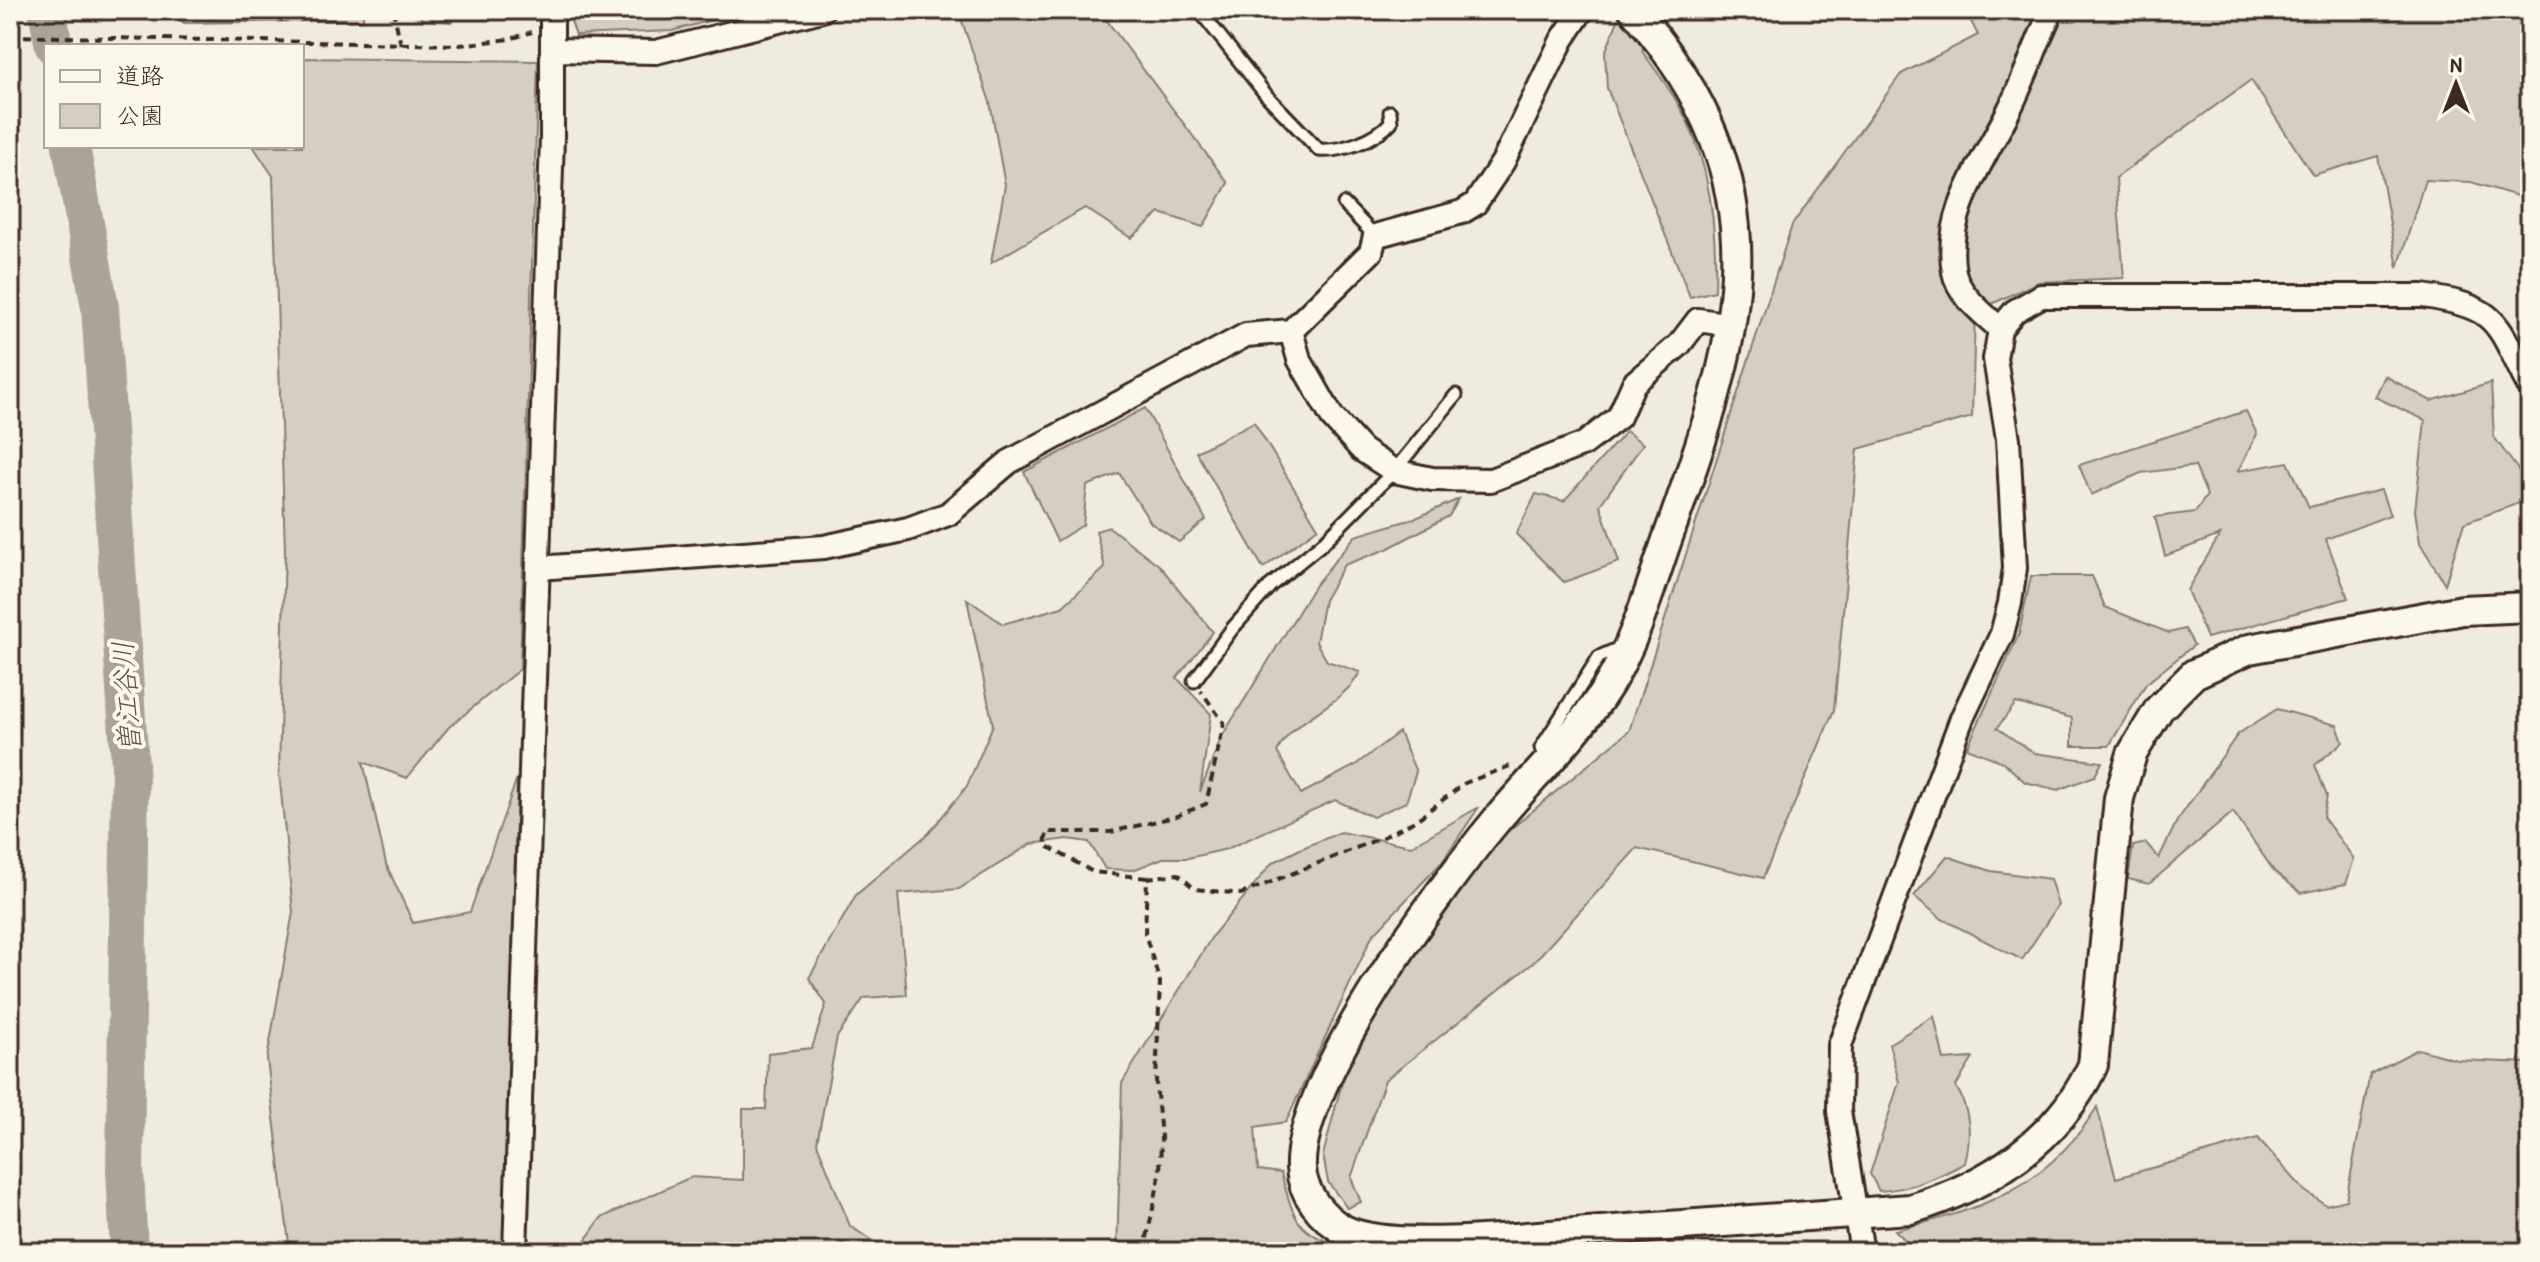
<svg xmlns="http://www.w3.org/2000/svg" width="2540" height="1262" viewBox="0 0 2540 1262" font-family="'Patrick Hand','Klee One',sans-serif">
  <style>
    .green { fill: #d5cec3; stroke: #887c70; stroke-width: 2 }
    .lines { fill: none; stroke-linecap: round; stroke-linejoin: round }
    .river { stroke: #aca397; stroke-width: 38 }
    .service-casing { stroke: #3b2a1e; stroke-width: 17 }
    .minor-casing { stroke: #3b2a1e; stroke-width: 28 }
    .tertiary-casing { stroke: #3b2a1e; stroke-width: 34 }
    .path { stroke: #3b2a1e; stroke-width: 4; stroke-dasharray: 8 6; stroke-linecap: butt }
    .service { stroke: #fbf7ec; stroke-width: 11 }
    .minor { stroke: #fbf7ec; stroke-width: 22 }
    .tertiary { stroke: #fbf7ec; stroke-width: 28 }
    .labels { text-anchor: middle; stroke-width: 8; stroke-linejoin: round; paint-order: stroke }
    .water-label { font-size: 28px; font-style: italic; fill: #635448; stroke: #fbf7ec }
  </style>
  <rect width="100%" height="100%" fill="#f0ebe0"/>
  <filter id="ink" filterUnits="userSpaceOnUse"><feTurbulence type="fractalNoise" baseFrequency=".0125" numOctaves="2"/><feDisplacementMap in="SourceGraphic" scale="16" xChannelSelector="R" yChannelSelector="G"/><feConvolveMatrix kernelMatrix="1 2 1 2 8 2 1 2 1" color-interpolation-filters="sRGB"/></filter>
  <g filter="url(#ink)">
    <g class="green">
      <polygon points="172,10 363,10 363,20 184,23"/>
      <polygon points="415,10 464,10 451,22 423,20"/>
      <polygon points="567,10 748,10 672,31 576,35"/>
      <polygon points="958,10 1099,10 1228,183 1203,227 1160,213 1131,238 1085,208 991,263 1005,185 990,102"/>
      <path d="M1622 10H1662L1642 51C1654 68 1667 85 1677 102 1710 157 1717 229 1715 291L1690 297 1607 88 1605 53Z"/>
      <polygon points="1965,10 2530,10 2530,200 2471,182 2425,180 2398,268 2378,156 2313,175 2251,80 2116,178 2124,278 2038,282 1975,312 1972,417 1858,449 1834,710 1763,878 1637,848 1533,963 1385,1080 1351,1178 1361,1202 1347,1208 1328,1182 1323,1155 1346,1067 1437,898 1501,837 1629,731 1792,225 1901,74 1978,35"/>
      <polygon points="302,58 538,61 520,669 449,727 407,778 363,762 386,864 413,923 470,912 517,778 505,1252 290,1252 267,1059 293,912 279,772 285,550 273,176 253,146 302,146"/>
      <polygon points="2385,376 2431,401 2491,383 2494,437 2530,486 2530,499 2464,523 2445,584 2420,543 2415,511 2425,420 2375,397"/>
      <polygon points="1145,408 1206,520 1179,542 1151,523 1119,473 1087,486 1083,525 1057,541 1024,472"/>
      <polygon points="2246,411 2257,434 2238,471 2288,462 2309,507 2381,490 2390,515 2326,539 2348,598 2207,638 2187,590 2220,535 2165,556 2155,517 2195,512 2207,495 2195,466 2141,473 2091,495 2079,465"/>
      <polygon points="1254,422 1318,528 1263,568 1196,452"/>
      <polygon points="1626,431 1643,444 1600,505 1619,562 1564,582 1516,534 1536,494 1564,501"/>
      <path d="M1459 499 1449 516 1387 549 1344 565 1324 600 1316 642 1327 661 1360 672C1341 708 1295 715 1277 752L1301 794 1354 766 1399 732 1416 772 1406 802 1373 817 1335 800 1227 849 1188 858H1163L1133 870 1105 869 1089 842 1067 839 1031 844 959 889 898 894 907 995 864 998 837 1037 817 1143 850 1226 889 1252H577L601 1218 691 1177 743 1180V1109H766L768 1053 812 1048 826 1004 809 978 856 895 929 833 967 786 993 725 967 599 1003 624 1062 607 1105 568 1096 531 1109 527 1160 566 1213 632 1177 678 1211 714 1200 792 1221 738 1315 585 1355 536 1416 518Z"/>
      <polygon points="2031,576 2092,576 2105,607 2169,633 2185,629 2194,645 2146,684 2109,746 2072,746 2072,718 2016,703 1997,728 2034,753 2102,762 2095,776 2058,790 2025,782 2003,762 1967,748 2019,634"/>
      <polygon points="2277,709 2337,725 2343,742 2315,765 2327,796 2323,817 2354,859 2346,884 2301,893 2274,871 2233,812 2149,884 2128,879 2133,846 2146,843 2159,858 2177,821 2238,734"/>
      <path d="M1479 807 1441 863 1372 936 1286 1122 1255 1127 1258 1170 1281 1173C1297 1232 1299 1232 1357 1252H1117L1122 1083 1213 935 1272 863 1300 849 1341 832 1411 846Z"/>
      <polygon points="1947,856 1991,871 2050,879 2058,905 2022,960 1942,919 1914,896"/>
      <path d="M1934 1016 1944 1060 1973 1058 1956 1086C1970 1111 1972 1135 1965 1163 1937 1178 1912 1189 1879 1191L1870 1174 1899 1082 1889 1044Z"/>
      <path d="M2418 1049 2457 1060 2530 1063V1252H1917L1895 1230C1982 1210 2048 1187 2097 1107L2116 1178 2258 1138 2305 1191 2326 1205 2346 1200 2370 1074Z"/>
    </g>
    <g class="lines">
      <g class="river">
        <polyline points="47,10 54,46"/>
        <polyline points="71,146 100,307 130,765 125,1170 129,1252"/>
      </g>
      <defs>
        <g id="service">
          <path d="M1199 10 1267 96 1319 150C1341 152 1376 140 1391 122L1390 112"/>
          <polyline points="1344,204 1375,236"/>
          <polyline points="1194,681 1232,629 1270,586 1324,542 1394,471 1456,395"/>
          <polyline points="1541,748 1599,657 1624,646"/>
        </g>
        <g id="minor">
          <polyline points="553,50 656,52 822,10"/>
          <path d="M2000 329C1983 313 1959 296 1954 272 1943 213 1984 161 2008 112 2025 79 2036 43 2052 10"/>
          <polyline points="1291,331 1299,359 1332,417 1362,450 1394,471 1432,479 1491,480 1584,444 1619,417 1634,383 1679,345 1698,320 1732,325"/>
          <polyline points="538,568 824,547 908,529 948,514 1009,462 1246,335 1291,331 1371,252 1375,236 1462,212 1475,204 1503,162 1562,40 1582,10"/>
          <polyline points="515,1252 552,138 552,10"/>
          <path d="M1862 1252 1839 1111 1840 1045 1962 718 2002 634 2010 603 2015 568 2008 439 1995 359 2000 329 2015 311 2041 296H2423C2502 307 2496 324 2530 388"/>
        </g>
        <path id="tertiary" d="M1634 10C1784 186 1744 325 1673 523 1653 577 1638 637 1608 686 1576 737 1533 776 1495 822 1439 889 1297 1083 1301 1168 1302 1193 1322 1218 1344 1230 1390 1253 1531 1236 1587 1232 1695 1224 1802 1216 1910 1209 1987 1187 2059 1140 2093 1065L2119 798 2132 754 2159 709 2194 674 2249 649 2463 610 2530 607"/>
      </defs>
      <use href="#service" class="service-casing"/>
      <use href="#minor" class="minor-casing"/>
      <use href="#tertiary" class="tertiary-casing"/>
      <g class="path">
        <polyline points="393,10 401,45"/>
        <polyline points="10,36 460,45 510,39 532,32"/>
        <polyline points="1147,878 1093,872 1045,845 1047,832 1111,832 1174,817 1206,804 1224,723 1201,691"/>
        <polyline points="1144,1252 1160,1174 1161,1137 1156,1083 1160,982 1145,934 1147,878 1178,874 1195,889 1241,894 1381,838 1415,821 1465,783 1510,766"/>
      </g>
      <use href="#service" class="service"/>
      <use href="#minor" class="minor"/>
      <use href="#tertiary" class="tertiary"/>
    </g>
  </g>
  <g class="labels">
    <g class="water-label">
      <text transform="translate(126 697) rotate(-94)" y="10">曽江谷川</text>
    </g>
  </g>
  <rect width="2540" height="1262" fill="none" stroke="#fbf7ec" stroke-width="40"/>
  <rect x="20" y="20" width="2500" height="1222" fill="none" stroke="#3b2a1e" stroke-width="3" filter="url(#ink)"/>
  <rect x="44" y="44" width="260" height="104" fill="#fbf7ec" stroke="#aea59a" stroke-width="2"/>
  <rect x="60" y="70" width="40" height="12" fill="#fbf7ec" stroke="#aea59a" stroke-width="2"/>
  <text x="116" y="84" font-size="24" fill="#3b2a1e">道路</text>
  <rect x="60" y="104" width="40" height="24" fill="#d5cec3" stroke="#aea59a" stroke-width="2"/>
  <text x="116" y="124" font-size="24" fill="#3b2a1e">公園</text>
  <g transform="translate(2456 84)" stroke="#fbf7ec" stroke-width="6" paint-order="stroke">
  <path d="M0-6L14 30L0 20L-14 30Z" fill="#3b2a1e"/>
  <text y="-12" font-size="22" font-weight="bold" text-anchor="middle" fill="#3b2a1e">N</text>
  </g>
</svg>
